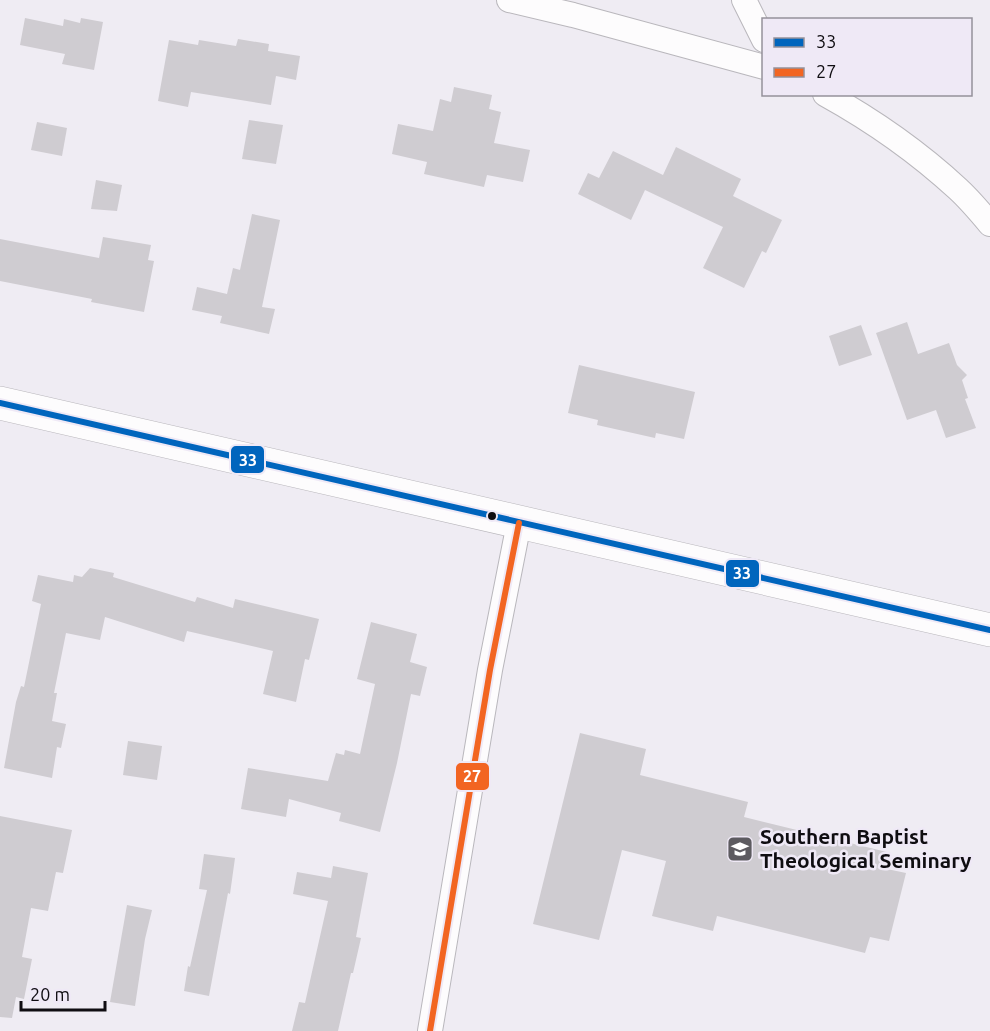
<svg xmlns="http://www.w3.org/2000/svg" width="990" height="1031" viewBox="0 0 990 1031" font-family="Ubuntu,sans-serif">
  <style>
    .building { fill: #cfccd1 }
    .lines { fill: none; stroke-linecap: round; stroke-linejoin: round }
    .street-casing { stroke: #b9b7bc; stroke-width: 26 }
    .primary-casing { stroke: #b9b7bc; stroke-width: 34 }
    .street { stroke: #fdfcfd; stroke-width: 24 }
    .primary { stroke: #fdfcfd; stroke-width: 33 }
    .bus-1-casing { stroke: #efe9f6; stroke-width: 10 }
    .bus-2-casing { stroke: #efe9f6; stroke-width: 10 }
    .bus-1 { stroke: #0065bd; stroke-width: 6 }
    .bus-2 { stroke: #f26522; stroke-width: 6 }
    .bus-dot { fill: #0f0d11; stroke: #efe9f6; stroke-width: 2 }
    .labels { text-anchor: middle; stroke-width: 5; stroke-linejoin: round; paint-order: stroke }
    .poi-label { font-size: 21px; font-weight: bold; fill: #0f0d11; stroke: #efe9f6; text-anchor: start }
    .line-badge { stroke: #efe9f6; stroke-width: 2 }
    .badge-label { font-size: 16px; text-anchor: middle; font-weight: bold; fill: #fff }
  </style>
  <rect width="100%" height="100%" fill="#efecf3"/>
  <g class="building">
    <polygon points="25,18 63,26 64,19 80,23 81,18 103,22 94,70 62,64 65,54 20,45"/>
    <polygon points="238,39 269,44 268,51 300,56 296,80 276,76 271,105 191,92 188,107 158,101 169,40 198,45 199,40 236,46"/>
    <polygon points="454,87 492,95 489,109 501,112 494,143 530,150 523,182 487,175 484,187 424,174 427,162 392,154 398,124 433,131 440,99 451,102"/>
    <polygon points="249,120 283,125 276,164 242,159"/>
    <polygon points="37,122 67,128 62,156 31,150"/>
    <polygon points="676,147 741,179 733,196 782,220 766,253 762,251 744,288 703,268 723,227 645,190 631,220 578,194 588,173 599,178 613,151 663,175"/>
    <polygon points="96,180 122,185 117,211 91,209"/>
    <polygon points="252,214 280,220 262,307 275,309 269,334 220,323 222,316 192,310 197,287 227,294 233,268 240,270"/>
    <polygon points="103,237 151,245 148,260 154,261 144,312 91,302 92,299 0,281 0,239 99,258"/>
    <polygon points="907,322 918,354 949,343 957,365 967,375 962,380 968,398 965,399 976,428 946,438 936,410 907,420 876,333"/>
    <polygon points="861,325 872,355 839,366 829,336"/>
    <polygon points="579,365 695,392 684,439 656,433 655,438 597,425 598,420 568,413"/>
    <polygon points="90,568 114,573 113,577 195,602 197,597 233,608 235,599 319,619 309,660 305,659 296,702 263,694 273,651 187,631 184,642 105,617 100,640 66,633 54,693 57,693 52,721 66,724 61,748 57,747 52,778 4,768 16,702 21,686 24,687 41,604 32,601 38,575 73,582 74,575 82,577"/>
    <polygon points="371,622 417,634 410,662 427,667 420,696 411,694 397,763 380,832 339,821 341,813 289,799 286,817 241,809 248,768 328,781 336,753 344,755 345,750 360,754 375,684 357,679"/>
    <polygon points="580,733 646,749 640,775 748,802 744,817 891,853 887,869 906,873 889,941 870,937 865,953 717,916 713,931 652,916 666,861 622,850 599,940 533,924"/>
    <polygon points="128,741 162,746 157,780 123,775"/>
    <polygon points="0,816 72,830 63,873 56,872 48,911 31,908 22,957 32,959 24,999 16,997 12,1018 0,1017"/>
    <polygon points="204,854 235,858 230,894 228,893 209,996 184,991 188,966 190,967 207,890 199,889"/>
    <polygon points="333,866 368,873 356,937 361,938 353,973 351,973 338,1031 292,1031 299,1002 305,1003 328,901 293,894 297,872 331,878"/>
    <polygon points="127,905 152,910 145,939 135,1006 110,1002"/>
  </g>
  <g class="lines">
    <defs>
      <g id="street">
        <polyline points="509,0 573,15 764,67"/>
        <polyline points="744,0 764,40"/>
        <path d="M825 94C872 120 919 153 958 189 970 200 980 212 990 224"/>
        <polyline points="430,1031 490,670 519,523"/>
      </g>
      <polyline id="primary" points="0,403 990,630"/>
    </defs>
    <use href="#street" class="street-casing"/>
    <use href="#primary" class="primary-casing"/>
    <use href="#street" class="street"/>
    <use href="#primary" class="primary"/>
    <defs>
      <polyline id="bus-1" points="0,403 990,630"/>
      <polyline id="bus-2" points="430,1031 490,670 519,523"/>
    </defs>
    <use href="#bus-1" class="bus-1-casing"/>
    <use href="#bus-2" class="bus-2-casing"/>
    <use href="#bus-1" class="bus-1"/>
    <use href="#bus-2" class="bus-2"/>
  </g>
  <defs>
    <symbol id="university-square" viewBox="-11 -11 22 22"><rect x="-9" y="-9" width="18" height="18" rx="4" fill="#5d5b60" stroke="#efe9f6"/><path d="M0-5L7-2L0 1L-7-2ZM-4 1L0 2.5L4 1V4Q0 6-4 4Z" fill="#fff"/></symbol>
  </defs>
  <g fill-rule="evenodd">
    <use href="#university-square" x="725" y="834" width="30" height="30"/>
  </g>
  <circle class="bus-dot" cx="492" cy="516" r="5"/>
  <g class="labels">
    <g class="poi-label">
      <text x="760" y="844">Southern Baptist<tspan x="760" dy="24">Theological Seminary</tspan></text>
    </g>
  </g>
  <g class="line-badge">
    <rect x="230" y="445" width="35" height="29" rx="6" fill="#0065bd"/>
    <rect x="725" y="559" width="35" height="29" rx="6" fill="#0065bd"/>
    <rect x="455" y="762" width="35" height="29" rx="6" fill="#f26522"/>
  </g>
  <g class="badge-label">
    <text x="248" y="466">33</text>
    <text x="742" y="579">33</text>
    <text x="472" y="782">27</text>
  </g>
  <rect x="762" y="18" width="210" height="78" fill="#efe9f6" stroke="#95919a" stroke-width="1.5"/>
  <rect x="774" y="38" width="30" height="9" fill="#0065bd" stroke="#95919a" stroke-width="1.5"/>
  <text x="816" y="48" font-size="18" fill="#0f0d11">33</text>
  <rect x="774" y="68" width="30" height="9" fill="#f26522" stroke="#95919a" stroke-width="1.5"/>
  <text x="816" y="78" font-size="18" fill="#0f0d11">27</text>
  <path d="M21 1001v9h84v-9" fill="none" stroke="#0f0d11" stroke-width="3"/>
  <text x="30" y="1001" font-size="18" fill="#0f0d11" stroke="#efe9f6" stroke-width="4.5" paint-order="stroke">20 m</text>
</svg>
